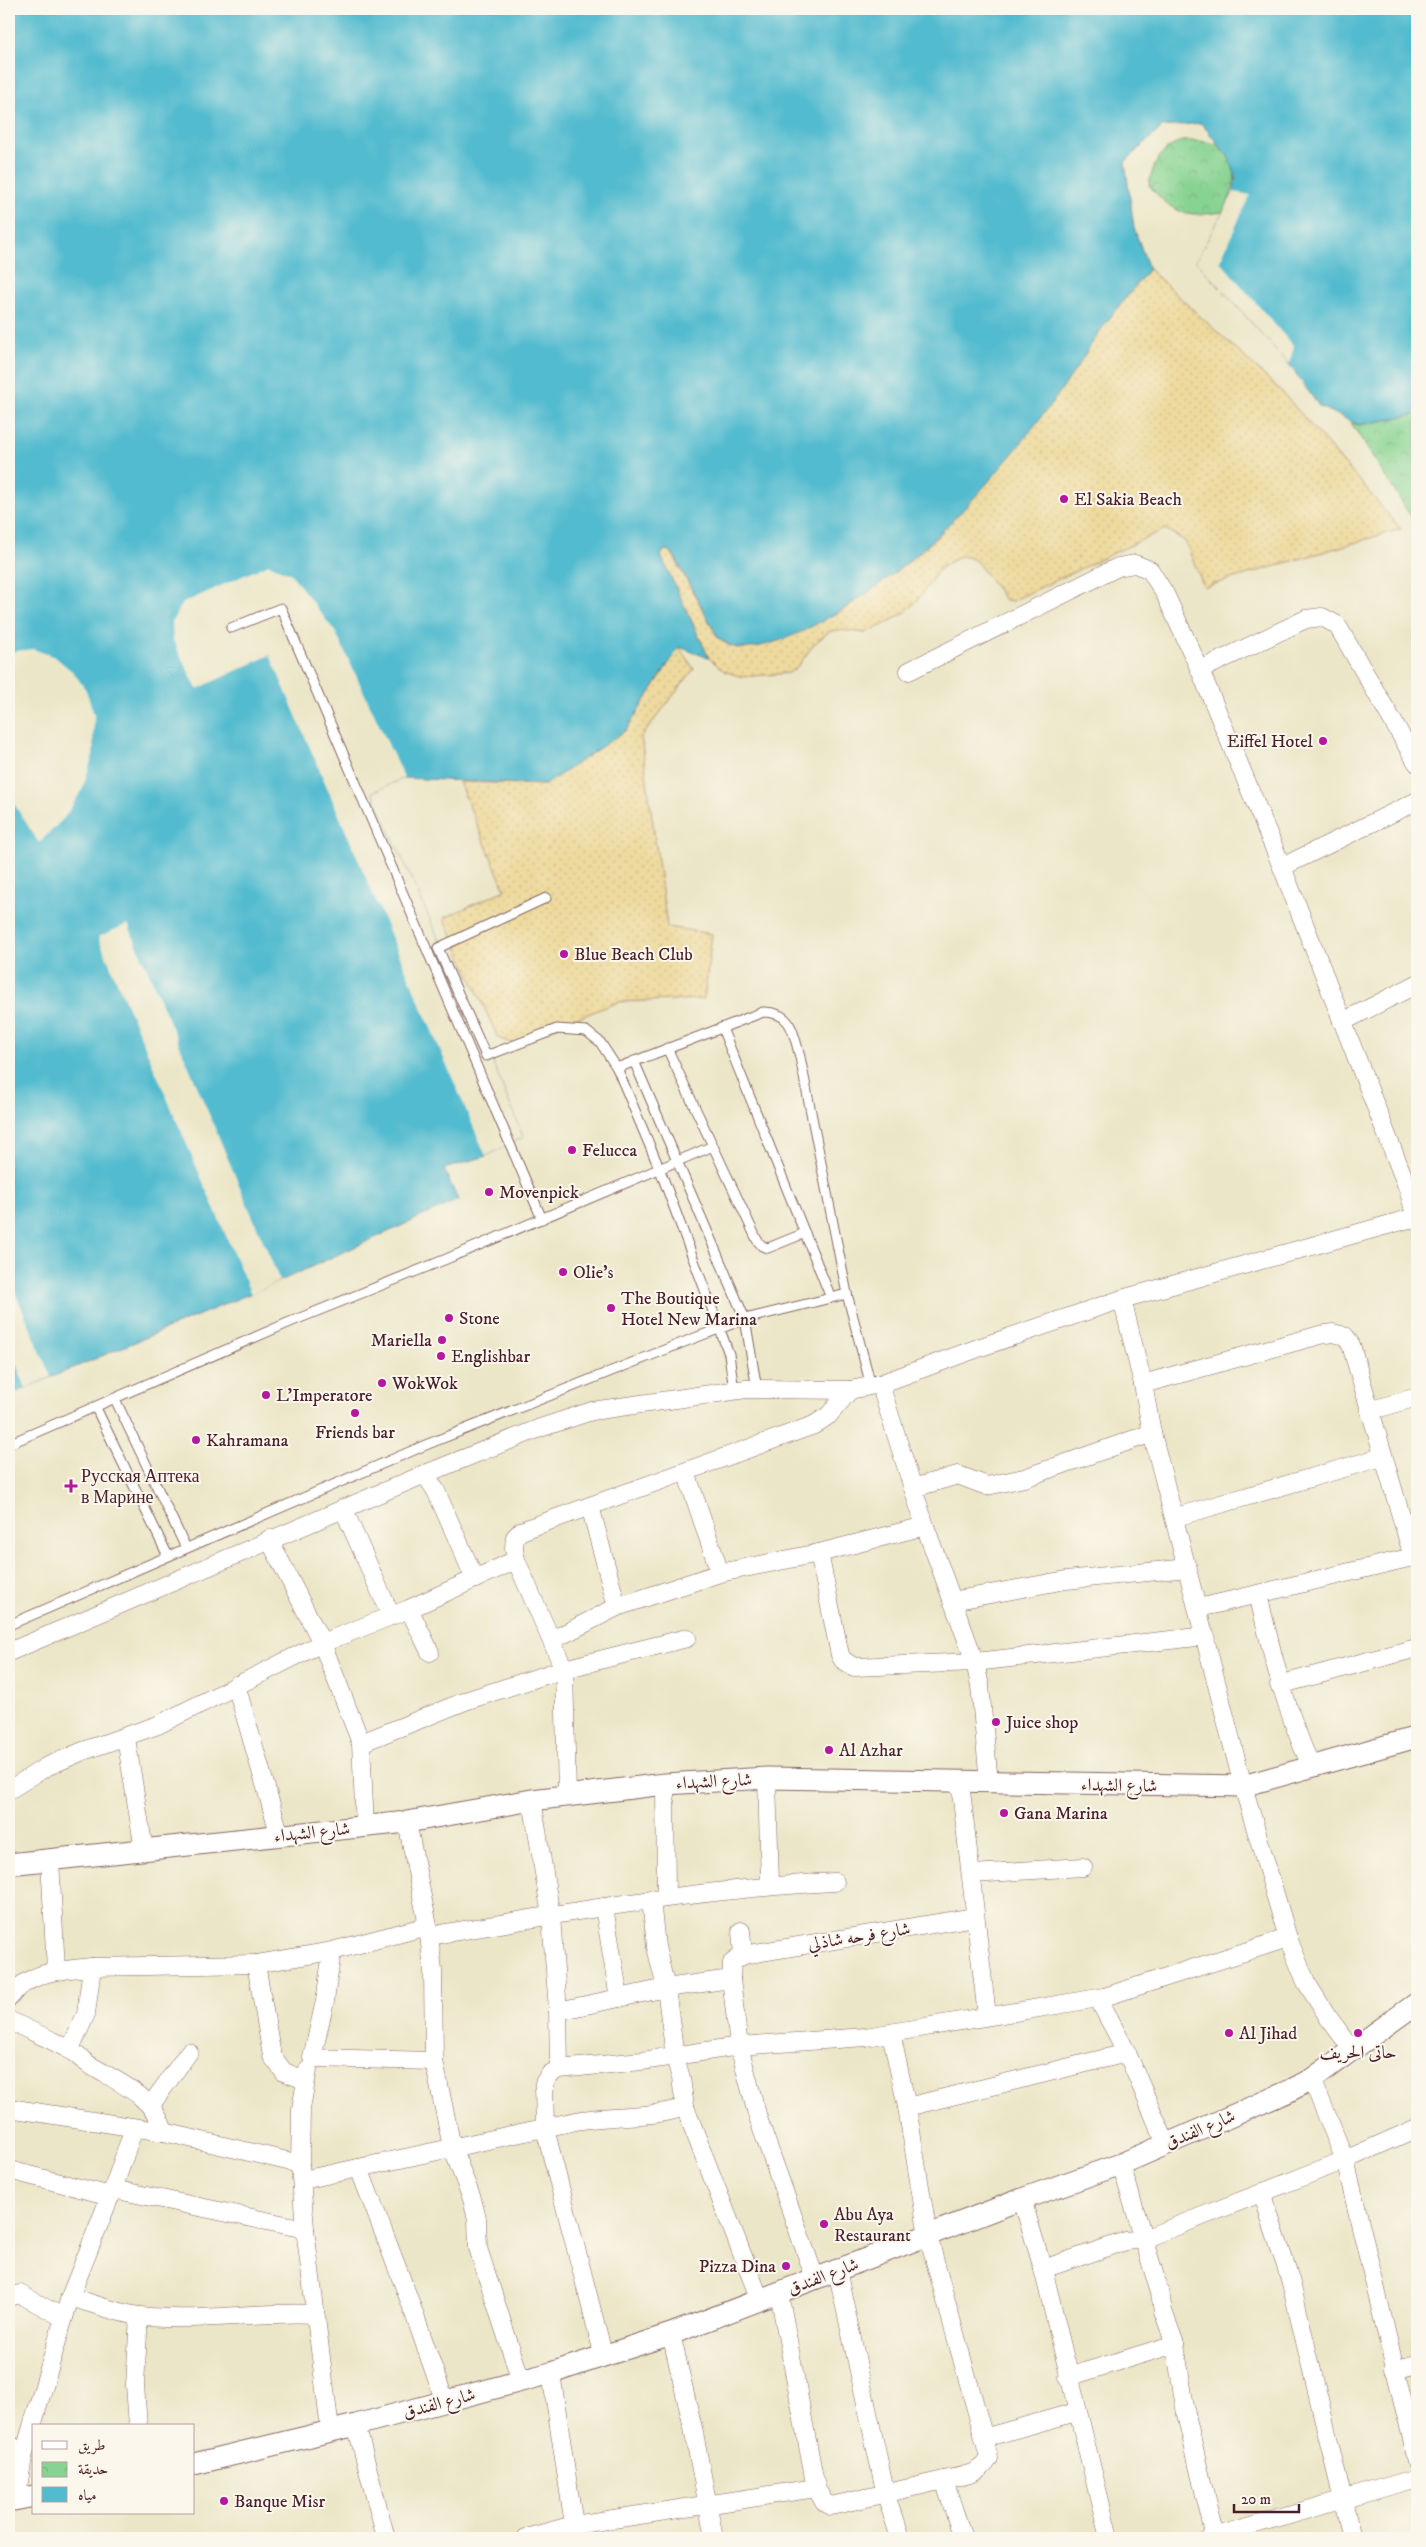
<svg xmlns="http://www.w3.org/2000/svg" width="1426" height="2547" viewBox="0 0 1426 2547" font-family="'IM FELL DW Pica',Amiri,serif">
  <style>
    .sand { fill: url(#sand-dots); stroke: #9c7c64 }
    .park { fill: url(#park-crowns); stroke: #68795e }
    .water { fill: #52bbcf; stroke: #4e6d7d }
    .pier { fill: #ece6c8 }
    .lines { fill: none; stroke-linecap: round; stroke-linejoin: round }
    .service-casing { stroke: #836562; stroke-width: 11 }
    .minor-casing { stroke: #836562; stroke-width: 19 }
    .tertiary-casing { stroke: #836562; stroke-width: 23 }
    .service { stroke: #fff; stroke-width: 9 }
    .minor { stroke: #fff; stroke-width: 18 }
    .tertiary { stroke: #fff; stroke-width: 21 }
    .poi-dot { fill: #b5179e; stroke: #fbf7ec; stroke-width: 2 }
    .labels { text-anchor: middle; stroke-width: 4; stroke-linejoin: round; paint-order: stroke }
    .poi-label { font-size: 18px; fill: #4a1f2b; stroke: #fbf7ec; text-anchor: start }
    .street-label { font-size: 18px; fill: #4a1f2b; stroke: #fbf7ec }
  </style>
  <defs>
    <pattern id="sand-dots" width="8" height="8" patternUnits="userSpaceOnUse" patternTransform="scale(1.25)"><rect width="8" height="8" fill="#eeda9e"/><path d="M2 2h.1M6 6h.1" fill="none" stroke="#cebb88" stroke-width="1.8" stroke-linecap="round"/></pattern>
    <pattern id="park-crowns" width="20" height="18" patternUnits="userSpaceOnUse" patternTransform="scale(1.25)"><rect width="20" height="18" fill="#87d391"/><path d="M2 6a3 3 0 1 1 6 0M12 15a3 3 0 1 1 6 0" fill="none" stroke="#76b57d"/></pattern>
  </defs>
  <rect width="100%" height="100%" fill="#fbf7ec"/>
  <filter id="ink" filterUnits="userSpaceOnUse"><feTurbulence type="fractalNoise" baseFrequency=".02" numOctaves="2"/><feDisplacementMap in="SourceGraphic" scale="10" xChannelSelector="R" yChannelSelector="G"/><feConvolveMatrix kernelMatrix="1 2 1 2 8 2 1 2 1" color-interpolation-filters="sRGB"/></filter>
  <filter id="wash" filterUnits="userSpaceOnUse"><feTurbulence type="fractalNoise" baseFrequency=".0096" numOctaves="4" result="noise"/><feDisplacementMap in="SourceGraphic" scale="20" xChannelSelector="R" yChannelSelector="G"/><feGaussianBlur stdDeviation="1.12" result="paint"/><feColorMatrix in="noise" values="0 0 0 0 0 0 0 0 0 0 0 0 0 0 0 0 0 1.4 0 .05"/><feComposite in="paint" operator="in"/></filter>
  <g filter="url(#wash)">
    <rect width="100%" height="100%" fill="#ece6c8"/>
    <g class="sand">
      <polygon points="1149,269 1281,391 1401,529 1204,587 1185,541 1165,529 1012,601 1005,600 977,562 971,558 960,556 940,568 917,601 906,612 885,624 865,633 841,630 830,631 814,644 798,666 789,673 742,677 724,671 709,658 661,556 662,552 664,550 671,552 718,638 728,645 740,649 839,613 905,565 934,540 998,470 1065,385 1100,330"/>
      <polygon points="679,647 694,669 641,737 667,927 712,934 704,999 618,1002 513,1044 498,1038 444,918 505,890 459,782 545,785 626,730"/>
    </g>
    <g class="park">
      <path d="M1182 141C1193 141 1212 140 1221 147 1243 164 1234 192 1223 212 1187 217 1173 215 1149 185 1153 163 1161 149 1182 141Z"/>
      <polygon points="1417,414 1417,526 1351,423 1359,425"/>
    </g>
    <path class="water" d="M9 9H1417V414L1359 425 1319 406 1289 364 1196 261 1234 192 1236 176 1228 156 1201 123 1162 127 1125 162 1134 228 1149 269C1133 289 1115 310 1100 331 1088 349 1077 368 1065 385 995 481 914 576 807 629 792 637 754 651 738 648 730 646 725 642 718 638L674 555 668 550H664L661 556 709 658 679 647 626 730 545 785 404 778 372 792 476 1022 523 1137 486 1156 444 1169 458 1200 280 1281 9 1395Z"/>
    <g class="pier">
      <polygon points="1234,192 1250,195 1220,261 1294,347 1289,364 1196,261"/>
      <polygon points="269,564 291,574 336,633 404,778 372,792 476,1022 523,1137 486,1156 270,655 197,689 173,640 172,621 183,603"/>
      <polygon points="33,649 55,657 73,672 86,690 94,715 93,755 82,790 64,818 39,843 9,796 9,652"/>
      <polygon points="128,924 280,1281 251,1294 98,937"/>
      <polygon points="9,1278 51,1377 26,1388 9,1347"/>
    </g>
  </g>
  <g filter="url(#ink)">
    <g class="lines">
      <defs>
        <g id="service">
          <polyline points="231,628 281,608 542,1219"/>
          <polyline points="546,898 438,948 486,1056 557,1029 586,1031 600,1042 617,1068 660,1170 729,1354 734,1391"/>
          <polyline points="722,1028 831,1298"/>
          <polyline points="667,1048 757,1240 762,1246 768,1248 805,1233"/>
          <polyline points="634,1061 745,1319 757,1389"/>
          <path d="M617 1068 763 1012C793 1012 793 1033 800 1057L847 1294"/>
          <polyline points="115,1399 186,1548"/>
          <polyline points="96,1408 168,1556"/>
          <polyline points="9,1444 290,1322 444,1260 713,1146"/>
          <polyline points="9,1625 428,1444 692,1339 745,1319 847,1294 871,1386"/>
        </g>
        <g id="minor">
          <polyline points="1200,670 1306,619 1322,617 1337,625 1417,763"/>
          <polyline points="909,671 1118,567 1135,564 1150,570 1165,594 1200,670 1282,867 1408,1189 1417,1221"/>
          <polyline points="1282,867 1417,801"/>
          <polyline points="1342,1022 1417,984"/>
          <polyline points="1122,1299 1143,1384 1152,1433 1243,1786 1288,1938 1306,1982 1328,2017 1352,2049"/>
          <polyline points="880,1384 925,1526 975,1662 980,1686 989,1783"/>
          <polyline points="1143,1384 1320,1335 1333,1333 1345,1336 1351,1345 1413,1557"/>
          <polyline points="1369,1411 1417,1397"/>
          <polyline points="686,1472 720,1573"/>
          <polyline points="425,1474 436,1491 475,1579"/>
          <polyline points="913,1488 958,1475 987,1486 1024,1478 1152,1433"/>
          <polyline points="590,1506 617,1607"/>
          <polyline points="343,1508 391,1616"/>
          <polyline points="1176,1517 1382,1457"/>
          <polyline points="269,1539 322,1643 361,1743 365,1827"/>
          <polyline points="819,1553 840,1655 843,1660 854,1667 975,1662 1206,1636"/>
          <path d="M1258 1594C1272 1654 1285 1709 1311 1766"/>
          <polyline points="952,1601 1066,1580 1188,1568"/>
          <polyline points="1199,1608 1417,1556"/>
          <polyline points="409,1609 430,1652"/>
          <polyline points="551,1637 560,1636 617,1607 720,1573 819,1553 925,1526"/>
          <polyline points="9,1652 425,1474 540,1428 592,1411 746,1389 850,1390 880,1384 981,1347 1122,1299 1416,1217"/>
          <polyline points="236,1685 280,1836"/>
          <polyline points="1279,1685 1417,1648"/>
          <polyline points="126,1738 144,1850"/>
          <polyline points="361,1743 468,1700 564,1669 687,1638"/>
          <polyline points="767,1778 770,1885"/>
          <polyline points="960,1782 987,2016"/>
          <polyline points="665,1784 666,1897"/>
          <polyline points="9,1790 46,1767 83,1751 158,1725 322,1643 409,1609 516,1560"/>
          <polyline points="567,1795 564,1669 516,1560 514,1549 515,1537 521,1531 814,1425 829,1415 850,1390"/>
          <polyline points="532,1800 551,1916 558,2011 666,1988 731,1979 732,1963 743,1955 975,1917"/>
          <polyline points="407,1822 428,1926 433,1970 434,2061 452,2147 472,2199 477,2219 478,2248 521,2381"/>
          <polyline points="50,1860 56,1970"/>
          <polyline points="972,1874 1083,1867"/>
          <polyline points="604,1907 619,1998"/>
          <polyline points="741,1931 743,1955"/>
          <path d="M429 1936C564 1913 698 1889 835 1882"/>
          <polyline points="332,1951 325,2001 312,2058 434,2061"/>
          <polyline points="731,1979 739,2046 758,2118 815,2278"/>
          <polyline points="1104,1997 1102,2006 1127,2053 1166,2144"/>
          <path d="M9 1998C29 1971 61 1970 92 1967"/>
          <polyline points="558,2011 559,2069"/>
          <path d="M9 2020C29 2031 52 2039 71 2051 79 2056 85 2063 93 2067 122 2084 154 2097 164 2132L300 2164 305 2229 330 2430"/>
          <polyline points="891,2033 907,2107"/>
          <polyline points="70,2050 86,2014 92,1967 256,1964"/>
          <polyline points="1312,2079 1345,2160 1417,2461"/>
          <polyline points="305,2080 284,2072 272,2056 256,1964 332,1951 428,1926"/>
          <polyline points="151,2105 189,2052"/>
          <polyline points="685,2107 760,2300"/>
          <polyline points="9,2108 164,2132"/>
          <polyline points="134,2128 113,2189 305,2229"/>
          <polyline points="300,2164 301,2109 308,2070"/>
          <polyline points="1121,2164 1160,2293 1163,2311 1175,2344 1186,2414 1215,2538"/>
          <polyline points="359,2168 409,2299 445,2402"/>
          <polyline points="9,2170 111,2196"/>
          <path d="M303 2180C394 2161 485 2141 576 2121 611 2114 650 2119 685 2107L681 2078 675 2057 666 1988 656 1947 651 1899"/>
          <path d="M1263 2192C1270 2225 1284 2255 1292 2287L1352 2538"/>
          <polyline points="1022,2199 1043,2269 1109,2538"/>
          <polyline points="1043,2269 1126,2241 1144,2239 1345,2160 1417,2128"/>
          <polyline points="837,2270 886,2495 900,2538"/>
          <polyline points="779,2293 816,2488"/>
          <polyline points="9,2297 20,2294 64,2318"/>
          <path d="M70 2297C92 2303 116 2313 140 2316 198 2323 257 2311 315 2314"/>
          <polyline points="671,2334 693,2428 714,2538"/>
          <polyline points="604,2357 545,2129 544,2083 550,2074 559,2069 642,2061 739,2046 866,2037 1104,1997 1288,1938"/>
          <polyline points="1394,2370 1417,2364"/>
          <polyline points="551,2373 576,2538"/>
          <polyline points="1068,2377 1175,2344"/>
          <polyline points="1076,2412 984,2438 928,2236 907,2107 1127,2053"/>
          <polyline points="356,2425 386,2538"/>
          <polyline points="138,2426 135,2385 139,2316"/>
          <polyline points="9,2443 23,2457"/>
          <path d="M944 2480C962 2476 980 2475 989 2458L984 2438"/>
          <polyline points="16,2499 23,2457 70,2297 113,2189"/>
          <polyline points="526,2538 574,2525 816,2488 824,2502 831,2506 944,2480 963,2538"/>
          <polyline points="1210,2538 1417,2478"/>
        </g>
        <g id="tertiary">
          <polyline points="9,1864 407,1822 532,1800 665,1784 767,1778 1243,1786 1417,1737"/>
          <polyline points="194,2464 356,2425 551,2373 671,2334 1022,2199 1121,2164 1289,2091 1312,2079 1417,2003"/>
          <polyline points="9,2501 34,2496"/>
        </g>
      </defs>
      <use href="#service" class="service-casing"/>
      <use href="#minor" class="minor-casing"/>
      <use href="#tertiary" class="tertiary-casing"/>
      <use href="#service" class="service"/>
      <use href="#minor" class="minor"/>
      <use href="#tertiary" class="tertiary"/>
    </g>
  </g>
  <g class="poi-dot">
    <circle cx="1064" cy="499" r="5"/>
    <circle cx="1323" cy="741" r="5"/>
    <circle cx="564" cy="954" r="5"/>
    <circle cx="572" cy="1150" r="5"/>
    <circle cx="489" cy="1192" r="5"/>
    <circle cx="563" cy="1272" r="5"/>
    <circle cx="611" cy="1308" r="5"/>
    <circle cx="449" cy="1318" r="5"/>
    <circle cx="442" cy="1340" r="5"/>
    <circle cx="441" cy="1356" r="5"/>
    <circle cx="382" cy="1383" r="5"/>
    <circle cx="266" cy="1395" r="5"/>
    <circle cx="355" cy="1413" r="5"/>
    <circle cx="196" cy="1440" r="5"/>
    <path d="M68.5 1478.5h5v5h5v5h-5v5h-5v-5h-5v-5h5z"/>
    <circle cx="996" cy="1722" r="5"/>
    <circle cx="829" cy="1750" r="5"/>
    <circle cx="1004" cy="1813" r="5"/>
    <circle cx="1229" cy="2033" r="5"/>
    <circle cx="1358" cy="2033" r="5"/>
    <circle cx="824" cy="2224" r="5"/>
    <circle cx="786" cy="2266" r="5"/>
    <circle cx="224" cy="2501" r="5"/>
  </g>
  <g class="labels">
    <g class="poi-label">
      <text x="1074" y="505">El Sakia Beach</text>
      <text x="1313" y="747" text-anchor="end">Eiffel Hotel</text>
      <text x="574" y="960">Blue Beach Club</text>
      <text x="582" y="1156">Felucca</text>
      <text x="499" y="1198">Movenpick</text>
      <text x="573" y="1278">Olie's</text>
      <text x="621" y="1304">The Boutique<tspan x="621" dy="21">Hotel New Marina</tspan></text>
      <text x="459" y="1324">Stone</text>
      <text x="432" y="1346" text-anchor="end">Mariella</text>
      <text x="451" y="1362">Englishbar</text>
      <text x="392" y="1389">WokWok</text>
      <text x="276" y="1401">L'Imperatore</text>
      <text x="355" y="1438" text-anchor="middle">Friends bar</text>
      <text x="206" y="1446">Kahramana</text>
      <text x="81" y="1482">Русская Аптека<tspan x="81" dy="21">в Марине</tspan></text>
      <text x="1006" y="1728">Juice shop</text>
      <text x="839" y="1756">Al Azhar</text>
      <text x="1014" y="1819">Gana Marina</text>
      <text x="1239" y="2039">Al Jihad</text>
      <text x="1358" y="2058" text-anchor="middle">حاتى الحريف</text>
      <text x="834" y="2220">Abu Aya<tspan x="834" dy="21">Restaurant</tspan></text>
      <text x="776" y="2272" text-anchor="end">Pizza Dina</text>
      <text x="234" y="2507">Banque Misr</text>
    </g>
    <g class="street-label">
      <text transform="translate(714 1781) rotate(-3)" y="6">شارع الشهداء</text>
      <text transform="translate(1119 1785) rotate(1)" y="6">شارع الشهداء</text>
      <text transform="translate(312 1832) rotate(-6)" y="6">شارع الشهداء</text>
      <text transform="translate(859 1936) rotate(-9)" y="6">شارع فرحه شاذلي</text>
      <text transform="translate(1200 2129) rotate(-23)" y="6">شارع الفندق</text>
      <text transform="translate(823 2276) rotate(-21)" y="6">شارع الفندق</text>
      <text transform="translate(439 2403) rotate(-15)" y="6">شارع الفندق</text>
    </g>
  </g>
  <rect width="1426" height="2547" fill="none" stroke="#fbf7ec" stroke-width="30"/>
  <rect x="32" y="2424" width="162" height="90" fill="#fbf7ec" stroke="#b4a19f"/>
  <rect x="42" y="2441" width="25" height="8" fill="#ffffff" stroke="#b4a19f"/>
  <text x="78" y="2450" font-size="15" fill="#4a1f2b">طريق</text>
  <rect x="42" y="2462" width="25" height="15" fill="url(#park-crowns)" stroke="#b4a19f"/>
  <text x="78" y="2474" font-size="15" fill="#4a1f2b">حديقة</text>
  <rect x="42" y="2487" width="25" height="15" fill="#52bbcf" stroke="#b4a19f"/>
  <text x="78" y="2500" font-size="15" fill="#4a1f2b">مياه</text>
  <path d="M1234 2504v8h65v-8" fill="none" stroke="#4a1f2b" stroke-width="2.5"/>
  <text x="1241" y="2504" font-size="15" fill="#4a1f2b" stroke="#fbf7ec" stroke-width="4" paint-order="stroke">20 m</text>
</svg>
